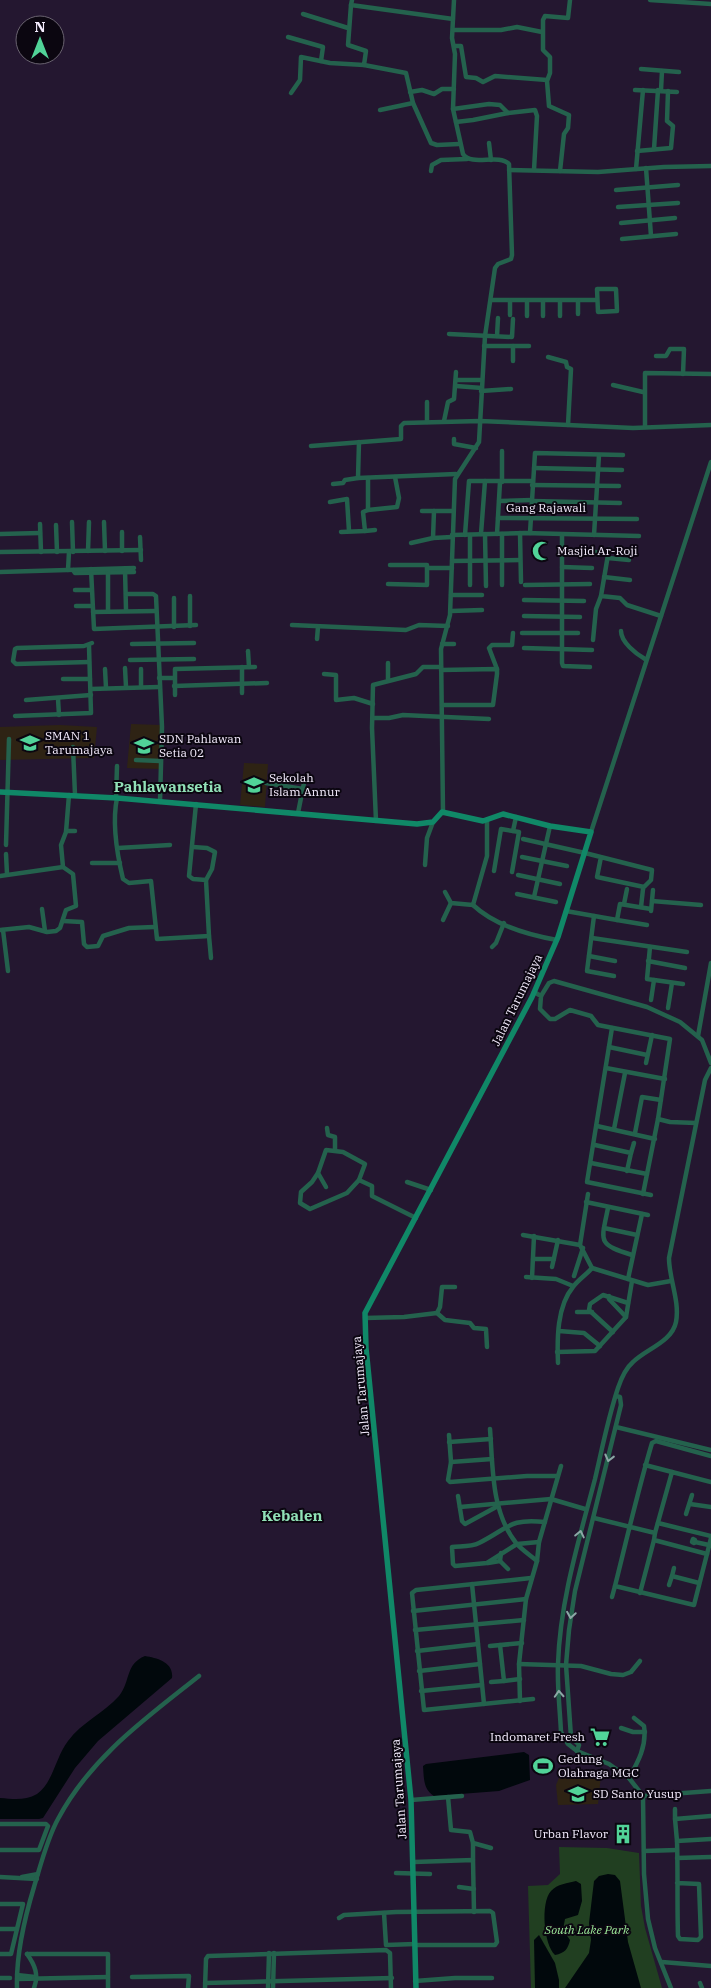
<svg xmlns="http://www.w3.org/2000/svg" width="711" height="1988" viewBox="0 0 711 1988" font-family="'IBM Plex Serif',serif">
  <style>
    .education { fill: #2e2314 }
    .green { fill: #213f21 }
    .water { fill: #01080c }
    .lines { fill: none; stroke-linecap: round; stroke-linejoin: round }
    .street { stroke: #24624d; stroke-width: 4.5 }
    .secondary { stroke: #108867; stroke-width: 5.5 }
    .oneway { stroke: #8ca8a6 }
    .labels { text-anchor: middle; stroke-width: 4; stroke-linejoin: round; paint-order: stroke }
    .street-label { font-size: 12px; fill: #f5edfe; stroke: #0b0610 }
    .poi-label { font-size: 12px; fill: #f5edfe; stroke: #0b0610; text-anchor: start }
    .park-label { font-size: 12px; font-style: italic; fill: #9ce99a; stroke: #0b0610 }
    .quarter-label { font-size: 15px; font-weight: bold; fill: #91e1b7; stroke: #0b0610 }
  </style>
  <rect width="100%" height="100%" fill="#241730"/>
  <g class="education">
    <polygon points="131,724 161,725 159,769 127,768"/>
    <polygon points="60,725 97,727 94,758 0,760 0,727"/>
    <polygon points="244,763 268,764 265,807 240,805"/>
    <polygon points="601,1775 598,1804 558,1805 556,1785 559,1778"/>
  </g>
  <polygon class="green" points="559,1847 607,1848 639,1853 641,1906 645,1928 662,1988 531,1988 528,1886 548,1885 560,1874"/>
  <g class="water">
    <path d="M145 1656C157 1658 174 1662 172 1678L98 1741 75 1768 43 1818 39 1819H0V1798C13 1799 25 1801 37 1794 53 1783 56 1756 68 1741 82 1722 104 1713 119 1696 131 1681 125 1664 145 1656Z"/>
    <path d="M524 1752 529 1755 530 1780 499 1791 434 1796C423 1789 424 1778 423 1766L426 1764Z"/>
    <polygon points="608,1874 615,1875 620,1881 628,1942 641,1988 565,1988 589,1953 591,1940 589,1923 594,1881 599,1876"/>
    <path d="M576 1881 581 1884 582 1901 578 1915 565 1919 563 1930 570 1940C568 1949 565 1953 555 1955 544 1945 540 1903 551 1891 557 1884 568 1883 576 1881Z"/>
    <polygon points="539,1935 555,1963 559,1980 559,1988 535,1988 534,1940"/>
  </g>
  <g class="lines">
    <g class="street">
      <path d="M352 0 351 5 453 19 452 38 455 54 453 109 463 154C472 167 498 153 509 164L512 255 511 259 498 264 495 268 485 336 479 442 455 479 450 615 441 649 443 812"/>
      <polyline points="650,0 711,4"/>
      <polyline points="303,14 348,28"/>
      <polyline points="453,19 454,0"/>
      <polyline points="453,30 501,30 517,27 542,32"/>
      <polyline points="288,37 323,47 321,61"/>
      <polyline points="454,46 461,46 466,77 476,78 483,82 495,76 547,80"/>
      <polyline points="364,65 406,73 413,103 431,143 437,145 459,144"/>
      <polyline points="641,69 679,72"/>
      <polyline points="635,90 677,92"/>
      <polyline points="661,90 662,71"/>
      <polyline points="410,92 422,90 434,94 442,89 454,89"/>
      <polyline points="291,93 300,80 301,57 330,63 364,65 366,51 348,45 351,5"/>
      <polyline points="453,109 489,104 500,105 508,113 535,110 537,116 534,170"/>
      <polyline points="380,110 413,103"/>
      <polyline points="456,122 473,120 508,113"/>
      <polyline points="489,143 491,160"/>
      <polyline points="654,149 658,90"/>
      <polyline points="637,151 671,148 673,126 667,121 668,91"/>
      <polyline points="646,168 651,236"/>
      <polyline points="636,169 643,90"/>
      <polyline points="509,170 598,172 664,167 711,166"/>
      <polyline points="431,171 432,165 441,160 467,159"/>
      <polyline points="560,171 564,134 568,128 569,115 549,106 547,81 550,73 550,57 543,50 543,20 545,16 568,18 570,0"/>
      <polyline points="616,190 678,185"/>
      <polyline points="618,207 678,203"/>
      <polyline points="621,223 675,218"/>
      <polyline points="622,239 676,234"/>
      <polygon points="597,289 616,289 617,311 598,312"/>
      <polyline points="491,300 597,300"/>
      <polyline points="510,301 510,315"/>
      <polyline points="543,301 543,316"/>
      <polyline points="560,301 560,316"/>
      <polyline points="578,314 578,301"/>
      <polyline points="527,316 527,301"/>
      <polyline points="449,334 512,337 513,319"/>
      <polyline points="497,336 498,318"/>
      <polyline points="484,346 529,346"/>
      <polyline points="656,356 666,356 670,349 684,349 683,374"/>
      <polyline points="548,357 566,362 567,367 571,369 568,425"/>
      <polyline points="513,361 513,346"/>
      <polyline points="456,380 482,380"/>
      <polyline points="613,385 643,392"/>
      <polyline points="456,386 482,388"/>
      <polyline points="481,391 511,389"/>
      <polyline points="444,421 448,402 454,399 456,372"/>
      <polyline points="427,422 427,402"/>
      <polyline points="645,427 645,373 711,374"/>
      <polyline points="454,439 454,444 476,448"/>
      <polyline points="311,446 401,439 401,426 404,423 480,421 633,428 711,425"/>
      <polyline points="502,451 502,482"/>
      <polyline points="534,468 622,470"/>
      <polyline points="358,478 359,442"/>
      <polyline points="368,478 368,510 397,507 399,498 395,477"/>
      <polyline points="333,484 343,483 345,480 358,478 456,474"/>
      <polyline points="532,485 619,486"/>
      <polyline points="499,501 532,500"/>
      <polyline points="532,501 620,503"/>
      <polyline points="330,502 347,499 349,531"/>
      <polyline points="422,511 453,511"/>
      <polyline points="498,518 637,519"/>
      <polyline points="72,522 73,552"/>
      <polyline points="104,522 105,551"/>
      <polyline points="40,524 41,552"/>
      <polyline points="56,525 57,552"/>
      <polyline points="365,531 375,530"/>
      <polyline points="122,532 122,551"/>
      <polyline points="341,532 365,531 363,512 368,510"/>
      <polyline points="520,533 521,582"/>
      <polyline points="530,533 535,453 623,455"/>
      <polyline points="0,534 40,533"/>
      <polyline points="481,534 485,481"/>
      <polyline points="485,534 486,586"/>
      <polyline points="497,534 500,482"/>
      <polyline points="502,534 502,585"/>
      <polyline points="452,535 525,533 639,536"/>
      <polyline points="465,535 469,481 532,481"/>
      <polyline points="470,535 470,585"/>
      <polyline points="562,535 562,663 563,666 590,667"/>
      <polyline points="594,535 599,455"/>
      <polyline points="140,537 141,560"/>
      <polyline points="433,538 434,511"/>
      <polyline points="411,543 433,538 452,537"/>
      <polyline points="609,549 601,596 620,598 627,605 661,616"/>
      <polyline points="88,551 89,522"/>
      <polyline points="562,551 596,552"/>
      <polyline points="0,552 141,550"/>
      <polyline points="608,558 629,560"/>
      <polyline points="452,561 520,560"/>
      <polyline points="562,567 592,568"/>
      <polyline points="427,568 452,568"/>
      <polyline points="91,569 94,629 196,625"/>
      <polyline points="125,569 126,610"/>
      <polyline points="68,570 69,552"/>
      <polyline points="73,570 75,573 134,572"/>
      <polyline points="108,570 108,611"/>
      <polyline points="0,572 134,568"/>
      <polyline points="604,577 630,580"/>
      <polyline points="388,584 427,585 427,565 390,565"/>
      <polyline points="525,585 590,584"/>
      <polyline points="75,590 91,590"/>
      <polyline points="126,594 153,594 156,596 162,727 160,802"/>
      <polyline points="451,595 482,595"/>
      <polyline points="190,596 190,626"/>
      <polyline points="174,598 174,627"/>
      <polyline points="524,600 584,601"/>
      <polyline points="76,606 92,606"/>
      <polyline points="451,611 482,610"/>
      <polyline points="93,612 156,611"/>
      <polyline points="524,616 580,617"/>
      <polyline points="292,625 406,630 419,625 448,626"/>
      <path d="M621 631C621 642 636 654 645 659"/>
      <polyline points="522,633 578,633"/>
      <polyline points="317,639 318,627"/>
      <polyline points="593,640 596,609 601,596"/>
      <polyline points="132,644 194,643"/>
      <polyline points="442,644 454,644"/>
      <polyline points="524,648 592,650"/>
      <polyline points="248,651 249,667"/>
      <polyline points="130,660 194,659"/>
      <polyline points="89,662 16,664 13,661 15,649 17,648 84,646 92,643"/>
      <polyline points="388,663 388,679"/>
      <polyline points="242,667 242,693"/>
      <polyline points="125,668 126,687"/>
      <polyline points="105,669 106,688"/>
      <polyline points="141,669 141,686"/>
      <polyline points="497,669 489,648 492,645 512,645 513,633"/>
      <polyline points="441,670 497,669 497,674 493,705 442,705"/>
      <polyline points="324,674 336,675 336,700 354,698 373,704"/>
      <polyline points="159,678 174,678"/>
      <polyline points="63,679 90,679"/>
      <polyline points="174,686 267,683"/>
      <polyline points="91,689 159,687"/>
      <polyline points="175,695 175,669 255,667"/>
      <polyline points="58,699 59,715"/>
      <polyline points="26,700 91,695"/>
      <polyline points="15,716 91,713 89,646"/>
      <polyline points="373,718 389,718 403,715 489,719"/>
      <polyline points="73,747 75,795"/>
      <polyline points="136,760 160,761"/>
      <polyline points="266,783 303,789"/>
      <polyline points="116,798 117,766"/>
      <path d="M117 798C112 822 117 854 123 879L129 883 151 881 157 939 209 936 206 880 193 879 189 876 196 804"/>
      <polyline points="298,813 304,783"/>
      <polyline points="376,821 372,728 373,685 416,674 423,667 441,667"/>
      <polyline points="66,831 75,831"/>
      <polyline points="513,831 516,817"/>
      <polyline points="591,832 711,462"/>
      <polyline points="523,839 585,853 652,870 651,880 644,887 597,877 601,857"/>
      <polyline points="6,845 9,739"/>
      <polyline points="193,847 207,848 215,852 212,869 206,880"/>
      <polyline points="118,848 170,845"/>
      <polyline points="6,854 7,874"/>
      <polyline points="522,857 567,866"/>
      <polyline points="92,863 120,863"/>
      <polyline points="425,865 427,838 433,822"/>
      <polyline points="494,871 501,829 519,832 512,872"/>
      <polyline points="518,875 560,884"/>
      <polyline points="0,876 63,867"/>
      <polyline points="445,892 451,903 473,905 487,856 487,820"/>
      <polyline points="517,894 556,902"/>
      <polyline points="534,897 550,826"/>
      <polyline points="652,901 701,905"/>
      <polyline points="624,904 627,889"/>
      <path d="M473 905C494 925 529 935 557 940"/>
      <polyline points="641,907 643,889"/>
      <polyline points="42,909 45,931"/>
      <polyline points="566,911 617,920 620,904 651,909"/>
      <polyline points="651,911 653,890"/>
      <polyline points="594,916 587,971 614,976"/>
      <polyline points="443,920 451,903"/>
      <polyline points="617,920 647,925"/>
      <polyline points="63,921 82,922 84,944 87,947 98,946 103,936 129,928 154,927"/>
      <polyline points="0,930 29,927 47,932 56,931 60,928 66,910 76,906 73,874 63,867 61,845 66,832 69,795"/>
      <polyline points="3,930 8,971"/>
      <polyline points="209,936 211,958"/>
      <polyline points="592,938 687,952"/>
      <polyline points="492,947 496,943 504,923"/>
      <polyline points="650,947 647,979 683,984"/>
      <polyline points="589,956 615,961"/>
      <polyline points="648,961 685,968"/>
      <polyline points="534,992 541,996 540,1009 550,1019 555,1019 570,1010 591,1016 598,1025 670,1039 658,1119 643,1194"/>
      <polyline points="541,996 549,983 554,981 647,1007 680,1022 702,1040 711,1063"/>
      <polyline points="651,1000 654,980"/>
      <polyline points="668,1008 672,983"/>
      <polyline points="612,1028 587,1182 651,1195"/>
      <polyline points="698,1036 711,963"/>
      <polyline points="609,1047 647,1055"/>
      <polyline points="646,1063 652,1035"/>
      <polyline points="606,1068 665,1079"/>
      <polyline points="658,1119 670,1122 696,1123"/>
      <polyline points="597,1126 655,1139"/>
      <polyline points="327,1128 328,1135 335,1137 335,1149"/>
      <polyline points="614,1129 625,1073"/>
      <polyline points="635,1133 642,1097 661,1100"/>
      <polyline points="595,1145 631,1153 627,1171"/>
      <polyline points="631,1153 634,1143"/>
      <polyline points="591,1163 647,1174"/>
      <polyline points="318,1173 312,1182 301,1192 300,1203 310,1209 347,1193 359,1180"/>
      <polyline points="407,1182 431,1190"/>
      <polyline points="326,1187 318,1173 326,1150 343,1152 365,1164 359,1180 372,1186 372,1196 416,1218"/>
      <polyline points="586,1202 648,1215"/>
      <path d="M608 1208C601 1242 597 1244 632 1255"/>
      <polyline points="604,1228 637,1235"/>
      <polyline points="523,1235 580,1245"/>
      <polyline points="533,1259 554,1259"/>
      <polyline points="552,1267 558,1240"/>
      <polyline points="592,1268 648,1285 671,1281"/>
      <polyline points="574,1276 583,1248"/>
      <polyline points="526,1277 556,1279 573,1286"/>
      <polyline points="532,1278 534,1236"/>
      <polyline points="628,1279 642,1214"/>
      <polyline points="609,1296 609,1299 626,1317"/>
      <polyline points="577,1312 592,1312"/>
      <polyline points="437,1313 440,1307 442,1287 455,1287"/>
      <polyline points="365,1318 404,1317 437,1313 445,1320 470,1323 474,1328 486,1329 487,1347"/>
      <polyline points="559,1331 584,1333 600,1346"/>
      <polyline points="613,1332 589,1310 590,1304 603,1295 628,1303"/>
      <polyline points="557,1352 595,1351 626,1317 632,1281"/>
      <path d="M558 1363C557 1339 557 1306 573 1287 578 1280 586 1275 592 1268L580 1245 588 1194"/>
      <polyline points="616,1427 711,1450"/>
      <path d="M490 1429C493 1468 491 1511 516 1543 522 1550 530 1555 537 1561"/>
      <polyline points="449,1435 451,1462 448,1480 450,1482 527,1476 557,1476"/>
      <polyline points="449,1442 491,1439"/>
      <polyline points="451,1462 492,1459"/>
      <polyline points="645,1465 672,1472"/>
      <polyline points="458,1496 462,1521 465,1524 498,1506"/>
      <polyline points="690,1504 711,1507"/>
      <polyline points="460,1507 551,1499 585,1509"/>
      <polyline points="686,1514 692,1495"/>
      <path d="M594 1518 655 1533 654 1540 707 1554 694 1605 615 1586C627 1538 638 1490 652 1443L656 1441 711 1456"/>
      <polyline points="658,1523 711,1536"/>
      <polyline points="655,1533 672,1472 711,1482"/>
      <polygon points="693,1539 695,1540 694,1543 692,1542"/>
      <path d="M539 1542 517 1544 487 1563 455 1566 453 1564 452 1547C461 1546 471 1547 479 1543 509 1528 509 1518 545 1522"/>
      <polyline points="695,1542 709,1545"/>
      <polyline points="707,1554 711,1538"/>
      <polyline points="500,1561 508,1569"/>
      <polyline points="488,1563 500,1561 501,1553"/>
      <polyline points="674,1568 672,1576 699,1583"/>
      <polyline points="531,1578 416,1590 412,1593 424,1710 533,1699"/>
      <polyline points="472,1584 484,1704"/>
      <polyline points="669,1585 672,1576"/>
      <polyline points="640,1593 654,1540"/>
      <polyline points="612,1597 615,1586"/>
      <polyline points="413,1611 526,1599"/>
      <polyline points="415,1630 524,1620"/>
      <polyline points="490,1646 522,1643"/>
      <polyline points="417,1651 478,1644"/>
      <polyline points="519,1664 581,1666 611,1674 623,1675 631,1672 640,1661"/>
      <polyline points="419,1671 480,1664"/>
      <polyline points="504,1681 520,1679"/>
      <polyline points="491,1682 504,1681 500,1645"/>
      <polyline points="421,1691 482,1685"/>
      <polyline points="520,1701 519,1664 526,1599 537,1561 539,1542 561,1466"/>
      <polyline points="621,1728 633,1732 645,1732"/>
      <polyline points="577,1751 579,1745 571,1737 566,1665 569,1630 575,1591 621,1405 620,1397 616,1396"/>
      <path d="M629 1778C638 1762 647 1746 644 1726L634 1718"/>
      <polyline points="643,1796 711,1791"/>
      <polyline points="448,1797 451,1830 470,1832 473,1843 491,1848"/>
      <polyline points="411,1800 462,1796"/>
      <polyline points="675,1809 675,1819 711,1816"/>
      <polyline points="675,1819 677,1841"/>
      <polyline points="0,1824 46,1824 48,1826 39,1850 0,1850"/>
      <polyline points="644,1851 677,1850"/>
      <polyline points="677,1858 711,1857"/>
      <polyline points="473,1860 473,1843"/>
      <polyline points="414,1862 473,1860 474,1912"/>
      <polyline points="396,1873 430,1874"/>
      <polyline points="0,1877 37,1879"/>
      <polyline points="22,1877 38,1874"/>
      <path d="M677 1883 699 1884 701 1937 698 1940 680 1939 678 1936C677 1904 678 1872 677 1841L711 1839"/>
      <polyline points="459,1887 474,1889"/>
      <polyline points="0,1904 23,1904 11,1954 0,1954"/>
      <polyline points="384,1913 386,1945 415,1944"/>
      <polyline points="339,1918 344,1915 396,1912 490,1911 493,1913 497,1942 495,1945 415,1945"/>
      <polyline points="0,1929 17,1929"/>
      <polyline points="27,1954 108,1954 108,1988"/>
      <path d="M27 1954C35 1965 39 1975 34 1988"/>
      <polyline points="662,1962 711,1966"/>
      <polyline points="17,1975 35,1977"/>
      <polyline points="132,1977 189,1976 188,1988"/>
      <polyline points="0,1978 10,1978"/>
      <polyline points="17,1979 108,1977"/>
      <polyline points="415,1981 455,1978 492,1978"/>
      <polyline points="205,1983 392,1978"/>
      <polyline points="700,1983 702,1988"/>
      <path d="M17 1988C16 1954 24 1920 34 1887 41 1864 47 1839 58 1819 91 1757 146 1718 199 1676"/>
      <polyline points="205,1988 206,1959 208,1956 386,1950 390,1953 391,1988"/>
      <polyline points="268,1988 269,1953"/>
      <polyline points="273,1988 274,1953"/>
      <path d="M671 1988 655 1948 648 1919 644 1874 643 1796 629 1778 609 1764 577 1751 568 1744 561 1732C560 1710 557 1686 558 1664 560 1601 579 1540 595 1479 602 1449 608 1418 618 1388 621 1379 626 1368 633 1362 646 1349 672 1342 676 1322 680 1301 669 1279 669 1258L705 1080 711 1068"/>
    </g>
    <polyline class="secondary" points="0,792 117,798 417,824 433,822 442,812 483,821 503,814 550,826 591,832 558,937 532,997 365,1313 366,1348 411,1800 416,1988"/>
  </g>
  <defs><path id="oneway-chevron" d="M-2-3.5L2.5 0L-2 3.5" fill="none" stroke-width="1.6" stroke-linecap="round" stroke-linejoin="round" transform="scale(1.25)"/></defs>
  <g class="oneway">
    <use href="#oneway-chevron" transform="translate(609 1458) rotate(104)"/>
    <use href="#oneway-chevron" transform="translate(580 1534) rotate(-78)"/>
    <use href="#oneway-chevron" transform="translate(571 1615) rotate(99)"/>
    <use href="#oneway-chevron" transform="translate(559 1694) rotate(-93)"/>
  </g>
  <defs>
    <symbol id="mosque-bare" viewBox="-9 -9 18 18"><path d="M3.5-4.9A6 6 0 1 0 3.5 4.9A5 5 0 1 1 3.5-4.9Z" fill="#51d398" stroke="#0b0610" stroke-width="2.5" paint-order="stroke"/></symbol>
    <symbol id="school-bare" viewBox="-9 -9 18 18"><path d="M0-5L7-2L0 1L-7-2ZM-4 1L0 2.5L4 1V4Q0 6-4 4Z" fill="#51d398" stroke="#0b0610" stroke-width="2.5" paint-order="stroke"/></symbol>
    <symbol id="supermarket-bare" viewBox="-9 -9 18 18"><path d="M-6-5.5h2.5l.6 2H6L4.5 2H-2.5L-4.4-4H-6ZM-1.5 3.2a1.3 1.3 0 1 0 .1 0ZM3 3.2a1.3 1.3 0 1 0 .1 0Z" fill="#51d398" stroke="#0b0610" stroke-width="2.5" paint-order="stroke"/></symbol>
    <symbol id="stadium-bare" viewBox="-9 -9 18 18"><path d="M0-5a6.5 5 0 1 0 0 10a6.5 5 0 1 0 0-10ZM-3.5-1.8h7v3.6h-7Z" fill="#51d398" stroke="#0b0610" stroke-width="2.5" paint-order="stroke"/></symbol>
    <symbol id="building-bare" viewBox="-9 -9 18 18"><path d="M-4-6H4V6H1V3H-1V6H-4ZM-2.5-4.3h1.7v1.8h-1.7ZM.8-4.3h1.7v1.8H.8ZM-2.5-1h1.7V.8h-1.7ZM.8-1h1.7V.8H.8Z" fill="#51d398" stroke="#0b0610" stroke-width="2.5" paint-order="stroke"/></symbol>
  </defs>
  <g fill-rule="evenodd">
    <use href="#mosque-bare" x="528" y="537" width="28" height="28"/>
    <use href="#school-bare" x="16" y="729" width="28" height="28"/>
    <use href="#school-bare" x="130" y="732" width="28" height="28"/>
    <use href="#school-bare" x="240" y="771" width="28" height="28"/>
    <use href="#supermarket-bare" x="586" y="1723" width="28" height="28"/>
    <use href="#stadium-bare" x="529" y="1752" width="28" height="28"/>
    <use href="#school-bare" x="564" y="1780" width="28" height="28"/>
    <use href="#building-bare" x="609" y="1820" width="28" height="28"/>
  </g>
  <g class="labels">
    <g class="street-label">
      <text x="546" y="512">Gang Rajawali</text>
      <text transform="translate(517 1000) rotate(-64)" y="4">Jalan Tarumajaya</text>
      <text transform="translate(361 1386) rotate(-95)" y="4">Jalan Tarumajaya</text>
      <text transform="translate(399 1789) rotate(-94)" y="4">Jalan Tarumajaya</text>
    </g>
    <g class="poi-label">
      <text x="557" y="555">Masjid Ar-Roji</text>
      <text x="45" y="740">SMAN 1<tspan x="45" dy="14">Tarumajaya</tspan></text>
      <text x="159" y="743">SDN Pahlawan<tspan x="159" dy="14">Setia 02</tspan></text>
      <text x="269" y="782">Sekolah<tspan x="269" dy="14">Islam Annur</tspan></text>
      <text x="585" y="1741" text-anchor="end">Indomaret Fresh</text>
      <text x="558" y="1763">Gedung<tspan x="558" dy="14">Olahraga MGC</tspan></text>
      <text x="593" y="1798">SD Santo Yusup</text>
      <text x="608" y="1838" text-anchor="end">Urban Flavor</text>
    </g>
    <g class="park-label">
      <text x="587" y="1934">South Lake Park</text>
    </g>
    <g class="quarter-label">
      <text x="168" y="792">Pahlawansetia</text>
      <text x="292" y="1521">Kebalen</text>
    </g>
  </g>
  <g transform="translate(40 40)"><circle r="24" fill="#0b0610" stroke="#69626f"/>
  <path d="M0-4L9 19L0 12L-9 19Z" fill="#51d398"/>
  <text y="-8" font-size="14" font-weight="bold" text-anchor="middle" fill="#f5edfe">N</text>
  </g>
</svg>
